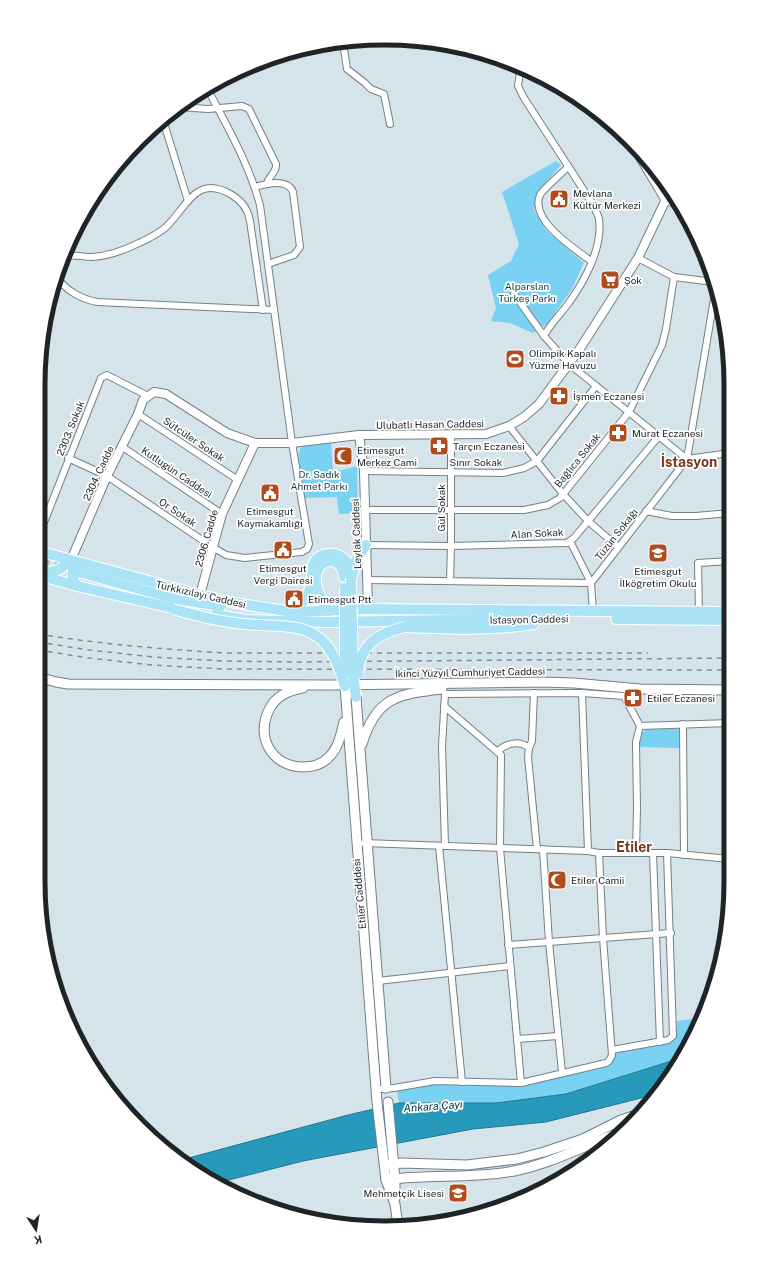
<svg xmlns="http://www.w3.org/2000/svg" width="769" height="1266" viewBox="0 0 769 1266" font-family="'Public Sans',sans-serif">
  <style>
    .green { fill: #79d2f1 }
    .water { fill: #279abc; stroke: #25778f }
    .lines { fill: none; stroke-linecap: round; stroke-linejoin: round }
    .primary-tunnel { stroke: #b0bec3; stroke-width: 10; stroke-dasharray: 10 5; stroke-linecap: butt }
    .minor-casing { stroke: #738187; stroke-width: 8 }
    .tertiary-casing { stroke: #738187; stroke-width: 10 }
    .secondary-casing { stroke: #738187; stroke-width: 11 }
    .primary-casing { stroke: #fff; stroke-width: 12 }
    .minor { stroke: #fff; stroke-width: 6 }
    .tertiary { stroke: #fff; stroke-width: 8 }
    .secondary { stroke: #fff; stroke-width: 9 }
    .primary { stroke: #aae3f6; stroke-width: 10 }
    .rail { stroke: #818c90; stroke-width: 1.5; stroke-dasharray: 5 5; stroke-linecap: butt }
    .primary-bridge-casing { stroke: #fff; stroke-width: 12; stroke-linecap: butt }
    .primary-bridge { stroke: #aae3f6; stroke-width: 10 }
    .labels { text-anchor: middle; stroke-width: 3.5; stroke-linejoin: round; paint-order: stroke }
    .poi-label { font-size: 10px; fill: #1f2527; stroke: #fff; text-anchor: start }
    .park-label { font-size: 10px; fill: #0e3e4d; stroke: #fff }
    .street-label { font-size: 10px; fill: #1f2527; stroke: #fff }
    .water-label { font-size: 11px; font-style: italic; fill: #003341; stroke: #fff }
    .district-label { font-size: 14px; font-weight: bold; fill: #79371b; stroke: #fff }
    .rim { fill: none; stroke: #1f2527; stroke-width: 5 }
  </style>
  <rect width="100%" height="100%" fill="#d4e4ea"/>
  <g class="green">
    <polygon points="635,148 645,156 666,186 661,194"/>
    <polygon points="556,161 561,165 538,192 534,210 546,230 584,263 572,289 547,324 533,333 510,323 491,321 496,308 488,275 511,261 519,244 502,192"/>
    <polygon points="331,442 333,472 357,466 358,513 339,514 337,497 305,498 298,455 301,447"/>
    <polygon points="679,728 679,748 640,747 640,734 645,730"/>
    <polygon points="700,1018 681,1058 566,1094 496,1103 399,1103 397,1090 400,1083 424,1082 445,1085 523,1086 566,1076 608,1062 616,1051 668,1044 676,1037 677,1021"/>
  </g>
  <polygon class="water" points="681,1058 672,1074 653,1095 649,1096 546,1122 473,1129 303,1161 221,1182 181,1160 348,1115 399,1103 496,1103 566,1094"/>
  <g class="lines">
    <polyline class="primary-tunnel" points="39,563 79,572"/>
    <defs>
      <g id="minor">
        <polyline points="343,42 347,69 365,83 371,89 384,94 390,124"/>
        <path d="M521 66 518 86 524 98 592 203C594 208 598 214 599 219 603 248 584 282 568 304 560 315 550 324 544 336"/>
        <path d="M179 107 208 109 242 106 249 109 276 164C277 173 268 176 267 184"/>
        <polyline points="163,120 188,201"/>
        <polyline points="631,144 665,201 680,205"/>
        <path d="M568 167C562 173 543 189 540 195 529 220 575 249 591 261"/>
        <path d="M255 187C266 184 287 178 293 192L300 247 294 255 268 264"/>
        <path d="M65 256C74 254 82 257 92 257 107 256 125 250 139 243 148 239 157 234 165 228 187 208 195 173 232 195 242 201 248 209 250 221L263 310"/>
        <polyline points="638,258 674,277 714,282"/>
        <path d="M56 276C65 290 81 299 97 302L274 310"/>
        <polyline points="514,294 544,336 569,364 687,459 730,453"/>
        <polyline points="138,414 238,480"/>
        <polyline points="509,426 563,494 588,521 618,547"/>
        <polyline points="121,446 222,514"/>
        <path d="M68 458 107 476 214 548 226 555 245 558 302 552 307 549 309 544 292 443 260 205C249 164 227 126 207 88"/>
        <polyline points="364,471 503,473 524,468 537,461 596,386"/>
        <polyline points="365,510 524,510 548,505 560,498 629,412 662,345 666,329 674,277"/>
        <polyline points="646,511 672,516 696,516 730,513"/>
        <polyline points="39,535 101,378 107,375 148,396"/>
        <polyline points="570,541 591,583 593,612"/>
        <polyline points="366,545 451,546 567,543 574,538 659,436"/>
        <polyline points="367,580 591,583 687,459 716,287"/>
        <polyline points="450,581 451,546 451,434"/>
        <polyline points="699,612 698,563 730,561"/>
        <polyline points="534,693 532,741 529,748 528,757 537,849"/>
        <polyline points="582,693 588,851"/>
        <polyline points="444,706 501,755 500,848 521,1083"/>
        <polyline points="683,724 684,855"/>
        <path d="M497 752C506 743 519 740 529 748"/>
        <polyline points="364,843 588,851 599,853 667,853 730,859"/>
        <polyline points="439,846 462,1082"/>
        <polyline points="445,846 442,746 445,694 582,693 624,696 640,726 730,723"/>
        <polyline points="543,849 549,942 562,1072"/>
        <polyline points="636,852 637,808 636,742 640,726"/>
        <polyline points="653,853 660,1042"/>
        <polyline points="508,945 671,933"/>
        <polyline points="378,981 510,966"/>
        <polyline points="517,1039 558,1036"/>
        <polyline points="612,1050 668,1040 673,1036 667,853"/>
        <polyline points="382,1089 394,1088 435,1081 521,1083 606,1063 609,1061 612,1055 603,938 599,853"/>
      </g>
      <g id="tertiary">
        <polyline points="359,435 364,471 368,609"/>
        <polyline points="71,560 107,476 138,414 143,400 154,392 166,394 227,433 255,443 292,443 359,435 486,434 509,426 524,417 539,404 579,350 638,258 670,191"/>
        <polyline points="200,595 222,514 255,443"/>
      </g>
      <g id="secondary">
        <polyline points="38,677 56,682 68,684 332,685 541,682 574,683 640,689 730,690"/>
        <polyline points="345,686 377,1102 386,1180 395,1204 398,1226"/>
        <path d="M303 688C290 690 277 695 270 708 255 735 270 766 303 767 312 767 321 765 328 758 338 749 341 735 344 722"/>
        <polyline points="356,697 386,1088"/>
        <path d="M362 744C376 697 398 694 442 689"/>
        <polyline points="388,1102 395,1179 395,1198"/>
        <polyline points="385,1165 401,1163 467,1165 517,1159 544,1152 583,1139 621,1120 633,1116"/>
        <path d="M386 1180C429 1174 472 1179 514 1171 547 1165 584 1146 616 1134"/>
      </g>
      <g id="primary">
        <polyline points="38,551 200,595 235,603 293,612 368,609 730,612"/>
        <polyline points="38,562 39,563"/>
        <polyline points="79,572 175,599 221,606"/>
        <polyline points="38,575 77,586 181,610"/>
        <polyline points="40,575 60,569 71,560"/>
        <polyline points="352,576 356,560 366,545"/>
        <path d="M77 586C71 577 70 568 80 563"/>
        <path d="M328 611C321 600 310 579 320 566 322 563 326 562 329 561 339 560 343 568 344 577"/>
        <path d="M291 612H293C305 601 310 594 312 578 312 573 312 567 314 563 320 551 338 551 346 561 349 565 350 573 351 578"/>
        <polyline points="215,615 247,620 328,622 564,618"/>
        <polyline points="616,619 730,620"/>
        <path d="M405 627C449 629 490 631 534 624"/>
      </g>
    </defs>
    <use href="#minor" class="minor-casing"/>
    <use href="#tertiary" class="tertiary-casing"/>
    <use href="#secondary" class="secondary-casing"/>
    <use href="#primary" class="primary-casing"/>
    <use href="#minor" class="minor"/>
    <use href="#tertiary" class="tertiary"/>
    <use href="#secondary" class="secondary"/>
    <use href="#primary" class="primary"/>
    <g class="rail">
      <path d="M38 634C100 644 161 649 224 653H648"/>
      <polyline points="38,642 89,650 153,657 223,661 298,662 730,658"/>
      <polyline points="38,650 89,658 152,665 223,669 730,670"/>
    </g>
    <defs>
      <g id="primary-bridge">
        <polyline points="351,578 353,674 356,697"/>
        <polyline points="345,588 345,674"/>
        <path d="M173 609C197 616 220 622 245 624 260 626 276 625 291 627 326 631 336 656 345 686"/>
        <path d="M358 673C360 645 378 633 405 627"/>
      </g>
    </defs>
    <use href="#primary-bridge" class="primary-bridge-casing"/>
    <use href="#primary-bridge" class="primary-bridge"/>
  </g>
  <defs>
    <symbol id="civic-square" viewBox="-11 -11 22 22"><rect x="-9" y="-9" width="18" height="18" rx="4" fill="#b04b1c" stroke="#fff"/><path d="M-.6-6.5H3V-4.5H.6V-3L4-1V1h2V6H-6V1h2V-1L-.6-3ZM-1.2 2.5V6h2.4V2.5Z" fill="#fff"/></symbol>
    <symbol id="supermarket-square" viewBox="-11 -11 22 22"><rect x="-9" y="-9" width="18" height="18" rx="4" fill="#b04b1c" stroke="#fff"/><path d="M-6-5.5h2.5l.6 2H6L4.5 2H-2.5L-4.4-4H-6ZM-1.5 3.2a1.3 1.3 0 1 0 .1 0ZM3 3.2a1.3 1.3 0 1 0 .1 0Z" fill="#fff"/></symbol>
    <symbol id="stadium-square" viewBox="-11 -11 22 22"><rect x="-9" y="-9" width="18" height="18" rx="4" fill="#b04b1c" stroke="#fff"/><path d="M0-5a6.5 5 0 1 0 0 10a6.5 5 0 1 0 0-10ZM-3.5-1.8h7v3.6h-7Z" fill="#fff"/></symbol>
    <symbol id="pharmacy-square" viewBox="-11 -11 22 22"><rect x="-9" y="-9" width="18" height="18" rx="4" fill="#b04b1c" stroke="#fff"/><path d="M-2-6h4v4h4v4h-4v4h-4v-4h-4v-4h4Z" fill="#fff"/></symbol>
    <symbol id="mosque-square" viewBox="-11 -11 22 22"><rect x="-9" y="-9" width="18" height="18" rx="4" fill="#b04b1c" stroke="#fff"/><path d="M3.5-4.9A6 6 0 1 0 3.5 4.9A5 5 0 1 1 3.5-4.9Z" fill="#fff"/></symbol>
    <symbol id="school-square" viewBox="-11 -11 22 22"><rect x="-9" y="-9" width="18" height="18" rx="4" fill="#b04b1c" stroke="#fff"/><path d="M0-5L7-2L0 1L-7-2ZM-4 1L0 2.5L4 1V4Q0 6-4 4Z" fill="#fff"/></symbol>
  </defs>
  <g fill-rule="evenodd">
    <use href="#civic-square" x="548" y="188" width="22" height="22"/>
    <use href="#supermarket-square" x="599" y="269" width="22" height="22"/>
    <use href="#stadium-square" x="504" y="348" width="22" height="22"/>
    <use href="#pharmacy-square" x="548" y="385" width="22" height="22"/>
    <use href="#pharmacy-square" x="607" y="422" width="22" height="22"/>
    <use href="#pharmacy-square" x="428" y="435" width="22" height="22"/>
    <use href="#mosque-square" x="332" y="445" width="22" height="22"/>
    <use href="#civic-square" x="259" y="482" width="22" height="22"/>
    <use href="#civic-square" x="272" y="539" width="22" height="22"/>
    <use href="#school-square" x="647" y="542" width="22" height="22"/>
    <use href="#civic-square" x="283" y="588" width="22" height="22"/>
    <use href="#pharmacy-square" x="622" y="687" width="22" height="22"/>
    <use href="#mosque-square" x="546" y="869" width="22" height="22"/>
    <use href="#school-square" x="447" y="1182" width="22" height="22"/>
  </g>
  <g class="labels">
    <g class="poi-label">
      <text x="573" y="197">Mevlana<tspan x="573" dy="12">Kültür Merkezi</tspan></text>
      <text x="624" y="284">Şok</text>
      <text x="529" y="357">Olimpik Kapalı<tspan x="529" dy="12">Yüzme Havuzu</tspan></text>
      <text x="573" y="400">İşmen Eczanesi</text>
      <text x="632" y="437">Murat Eczanesi</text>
      <text x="453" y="450">Tarçın Eczanesi</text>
      <text x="357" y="454">Etimesgut<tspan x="357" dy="12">Merkez Cami</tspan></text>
      <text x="270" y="515" text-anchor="middle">Etimesgut<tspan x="270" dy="12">Kaymakamlığı</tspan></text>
      <text x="283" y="572" text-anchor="middle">Etimesgut<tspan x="283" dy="12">Vergi Dairesi</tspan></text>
      <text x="658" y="575" text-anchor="middle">Etimesgut<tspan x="658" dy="12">İlköğretim Okulu</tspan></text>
      <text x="308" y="603">Etimesgut Ptt</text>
      <text x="647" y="702">Etiler Eczanesi</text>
      <text x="571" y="884">Etiler Camii</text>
      <text x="444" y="1197" text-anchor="end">Mehmetçik Lisesi</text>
    </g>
    <g class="park-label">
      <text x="527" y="290">Alparslan<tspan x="527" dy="12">Türkeş Parkı</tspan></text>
      <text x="319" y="478">Dr. Sadık<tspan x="319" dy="12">Ahmet Parkı</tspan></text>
    </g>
    <g class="street-label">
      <text transform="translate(430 424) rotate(-1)" y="4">Ulubatlı Hasan Caddesi</text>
      <text transform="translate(70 428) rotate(-68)" y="4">2303. Sokak</text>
      <text transform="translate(194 439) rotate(34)" y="4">Sütcüler Sokak</text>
      <text transform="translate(577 460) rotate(-51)" y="4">Bağlıca Sokak</text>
      <text x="476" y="466">Sınır Sokak</text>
      <text transform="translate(177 472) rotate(34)" y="4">Kutlugün Caddesi</text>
      <text transform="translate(98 473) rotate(-65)" y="4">2304. Cadde</text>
      <text transform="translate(441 508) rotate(-90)" y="4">Gül Sokak</text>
      <text transform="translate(178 512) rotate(34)" y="4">Or Sokak</text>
      <text transform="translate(537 533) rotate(-3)" y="4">Alan Sokak</text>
      <text transform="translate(356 534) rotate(-92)" y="4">Leylak Caddesi</text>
      <text transform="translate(616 534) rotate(-52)" y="4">Tüzün Sokağı</text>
      <text transform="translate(206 538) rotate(-74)" y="4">2306. Cadde</text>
      <text transform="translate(201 594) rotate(13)" y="4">Türkkızılayı Caddesi</text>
      <text transform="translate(529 619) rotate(-1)" y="4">İstasyon Caddesi</text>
      <text transform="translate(470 672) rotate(-1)" y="4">İkinci Yüzyıl Cumhuriyet Caddesi</text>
      <text transform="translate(359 894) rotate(-95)" y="4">Etiler Cadddesi</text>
    </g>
    <g class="water-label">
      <text transform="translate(433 1106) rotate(-4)" y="4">Ankara Çayı</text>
    </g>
    <g class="district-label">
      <text x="689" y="467">İstasyon</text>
      <text x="634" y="852">Etiler</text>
    </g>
  </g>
  <path d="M0 0H769V1266H0ZM384 45H385A339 339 0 0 1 724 384V882A339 339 0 0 1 385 1221H384A339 339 0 0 1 45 882V384A339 339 0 0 1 384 45Z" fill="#fff" fill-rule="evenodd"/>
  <path class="rim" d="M384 45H385A339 339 0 0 1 724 384V882A339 339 0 0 1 385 1221H384A339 339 0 0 1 45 882V384A339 339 0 0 1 384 45Z"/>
  <g transform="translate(36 1230) rotate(168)" stroke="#ffffff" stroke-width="3" paint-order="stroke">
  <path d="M0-3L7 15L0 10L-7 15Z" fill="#1f2527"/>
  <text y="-6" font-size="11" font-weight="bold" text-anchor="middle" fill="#1f2527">K</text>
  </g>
</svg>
